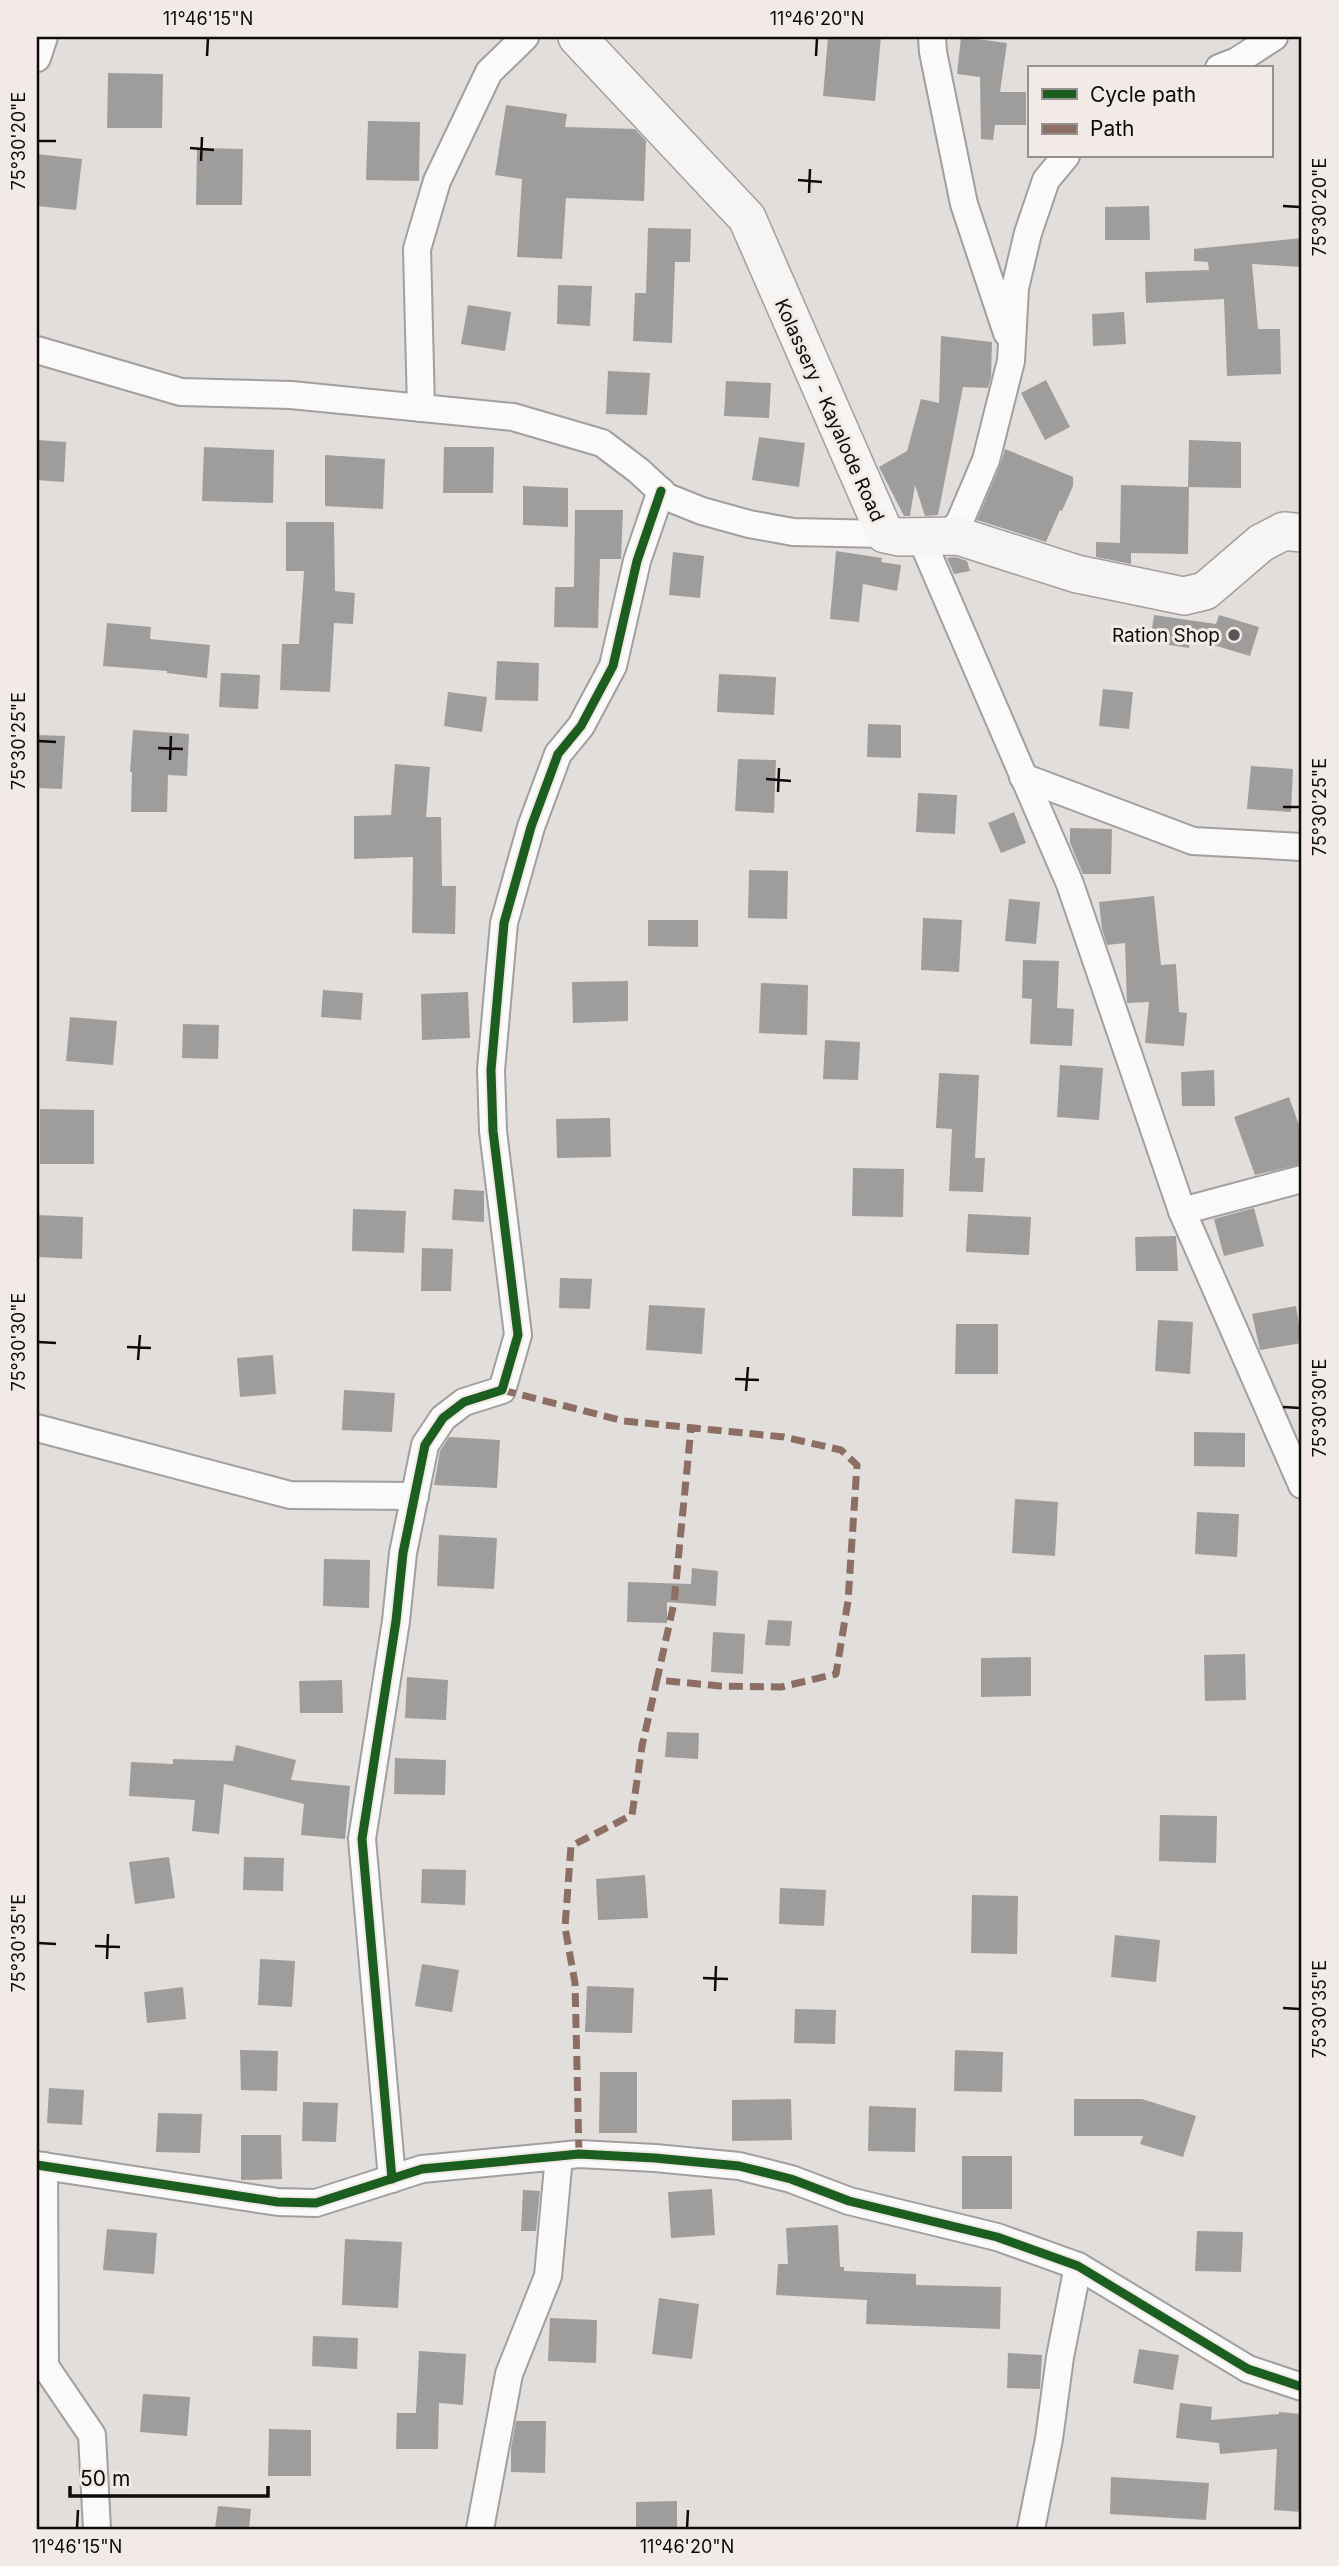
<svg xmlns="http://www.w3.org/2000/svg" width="1339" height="2566" viewBox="0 0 1339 2566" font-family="Inter,sans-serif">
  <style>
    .building { fill: #9f9d9b }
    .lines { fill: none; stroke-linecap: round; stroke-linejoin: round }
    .street-casing { stroke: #a29f9e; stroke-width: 30 }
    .secondary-casing { stroke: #a29f9e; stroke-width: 40 }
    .street { stroke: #fafafa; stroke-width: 26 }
    .secondary { stroke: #f6f5f4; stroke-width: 37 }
    .quiet { stroke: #8d6e63; stroke-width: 7; stroke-dasharray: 14 7; stroke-linecap: butt }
    .cycleway-casing { stroke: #f1eae7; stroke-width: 13 }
    .cycleway { stroke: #1b5e20; stroke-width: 9 }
    .ticks { fill: none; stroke: #0e0b0a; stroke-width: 2.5 }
    .poi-dot { fill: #585554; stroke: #f1eae7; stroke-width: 2.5 }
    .labels { text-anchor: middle; stroke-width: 6; stroke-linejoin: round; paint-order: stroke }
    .street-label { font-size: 19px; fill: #0e0b0a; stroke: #f1eae7 }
    .poi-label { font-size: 19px; fill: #0e0b0a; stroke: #f1eae7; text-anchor: end }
    .neatline { fill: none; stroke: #0e0b0a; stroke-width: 2.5 }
    .ticks-label { font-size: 18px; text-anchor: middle; fill: #0e0b0a }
  </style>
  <rect width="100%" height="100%" fill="#e1dedc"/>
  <g class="building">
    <polygon points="828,37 881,37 875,101 823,96"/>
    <polygon points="961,37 1007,43 1000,92 1026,92 1026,125 995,125 993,140 981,139 980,77 957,74"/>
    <polygon points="108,73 163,74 162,128 107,128"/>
    <polygon points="506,105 567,114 565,127 635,129 646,141 644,201 566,198 562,259 517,257 522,179 495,175"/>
    <polygon points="368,121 420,122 419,181 366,180"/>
    <polygon points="197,148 243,149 242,205 196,205"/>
    <polygon points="37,154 82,159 76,210 37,206"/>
    <polygon points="1149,206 1150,240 1105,240 1105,207"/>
    <polygon points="648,228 691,229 690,262 675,262 672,343 633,341 635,293 646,293"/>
    <polygon points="1302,238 1302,267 1252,264 1258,329 1280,329 1281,374 1227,376 1224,299 1146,303 1145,272 1209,270 1208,262 1194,261 1194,249"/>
    <polygon points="558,285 592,286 590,326 557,324"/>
    <polygon points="468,305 511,312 505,351 461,344"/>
    <polygon points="1124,312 1126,344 1093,346 1092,314"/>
    <polygon points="941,336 992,342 991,377 988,388 963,387 938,515 925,516 915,485 910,516 904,516 879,467 907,451 921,399 939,403"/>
    <polygon points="608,371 650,373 647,415 606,414"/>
    <polygon points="1046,380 1070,427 1045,440 1021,393"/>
    <polygon points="726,381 771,383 769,418 724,416"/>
    <polygon points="759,437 805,443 799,487 752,480"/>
    <polygon points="37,440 66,442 64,482 37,480"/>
    <polygon points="1189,440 1241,442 1241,488 1189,487 1188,554 1131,553 1131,564 1096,557 1096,542 1120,543 1121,485 1188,487"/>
    <polygon points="204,447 274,450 273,503 202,501"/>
    <polygon points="444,447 494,447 493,493 443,493"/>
    <polygon points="1005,449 1073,477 1073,486 1062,511 1060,510 1046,542 977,520 1000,466"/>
    <polygon points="325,455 385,459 383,509 325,506"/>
    <polygon points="523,486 568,488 568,527 523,525"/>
    <polygon points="575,510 623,510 621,559 600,559 598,628 554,627 555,587 574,587"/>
    <polygon points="286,522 334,522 335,591 355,593 353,624 334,623 330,692 280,690 282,644 299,644 304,571 286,571"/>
    <polygon points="836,551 882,558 881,562 901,565 897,591 863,584 859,622 830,619"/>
    <polygon points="673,552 704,556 700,598 669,595"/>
    <polygon points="955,557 967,561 970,571 954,574 947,558"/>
    <polygon points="1154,615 1216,624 1219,615 1259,627 1250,656 1190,638 1189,648 1150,642"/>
    <polygon points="107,623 151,627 150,639 210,645 207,678 167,673 167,671 103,666"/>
    <polygon points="497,661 539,663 538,701 495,700"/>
    <polygon points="221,673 260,675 258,709 219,707"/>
    <polygon points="719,674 776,677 774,715 717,712"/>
    <polygon points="1103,689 1133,692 1129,729 1099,726"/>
    <polygon points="448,692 487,697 482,732 444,726"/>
    <polygon points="868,724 901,725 901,758 867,757"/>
    <polygon points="133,730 189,734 187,776 168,775 167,812 131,812 132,772 130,772"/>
    <polygon points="37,735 65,736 62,789 37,788"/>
    <polygon points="738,759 776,760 774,813 735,811"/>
    <polygon points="395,764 430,767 426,817 441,817 442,886 456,886 455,934 412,933 413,857 354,859 354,816 391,815"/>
    <polygon points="1251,766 1293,769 1291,812 1247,809"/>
    <polygon points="918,793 957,795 955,834 916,832"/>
    <polygon points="1014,812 1026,843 1001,853 988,823"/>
    <polygon points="1070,828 1112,829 1111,874 1083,874 1070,843"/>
    <polygon points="749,870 788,871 787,919 748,918"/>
    <polygon points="1154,896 1161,965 1176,964 1179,1012 1187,1013 1184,1046 1145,1043 1149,1002 1127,1003 1125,943 1107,945 1102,929 1099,902"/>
    <polygon points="1009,899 1040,902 1036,944 1005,941"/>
    <polygon points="923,918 962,920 959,972 921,970"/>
    <polygon points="648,920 698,920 698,947 648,946"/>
    <polygon points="1023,960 1059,961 1057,1008 1074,1009 1072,1046 1030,1044 1032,999 1022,998"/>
    <polygon points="628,981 628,1021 573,1023 572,982"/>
    <polygon points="761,983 808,985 807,1035 759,1033"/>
    <polygon points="323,990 363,993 361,1020 321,1017"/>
    <polygon points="468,992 470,1038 422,1040 421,994"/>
    <polygon points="70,1017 117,1021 113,1065 66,1061"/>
    <polygon points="183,1024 219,1025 218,1059 182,1058"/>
    <polygon points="825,1040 860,1042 858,1080 823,1079"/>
    <polygon points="1060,1065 1103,1068 1099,1120 1057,1117"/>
    <polygon points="1214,1070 1215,1106 1182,1106 1181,1072"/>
    <polygon points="939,1073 979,1075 975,1158 985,1158 983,1192 949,1191 952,1129 936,1128"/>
    <polygon points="1289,1097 1302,1134 1302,1164 1255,1175 1234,1117"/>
    <polygon points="40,1109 94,1110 94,1164 40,1164"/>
    <polygon points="610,1118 611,1157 557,1158 556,1119"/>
    <polygon points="853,1168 904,1169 903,1217 852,1216"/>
    <polygon points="454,1189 484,1191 484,1222 452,1220"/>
    <polygon points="1254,1208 1264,1246 1224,1256 1214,1219"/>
    <polygon points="353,1209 406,1211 404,1253 352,1251"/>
    <polygon points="968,1214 1031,1217 1029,1255 966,1252"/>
    <polygon points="37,1215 83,1217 82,1259 37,1257"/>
    <polygon points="1176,1236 1178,1271 1136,1271 1135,1237"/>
    <polygon points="422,1248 453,1249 451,1291 421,1291"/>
    <polygon points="560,1278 592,1279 590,1309 559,1308"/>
    <polygon points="649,1305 705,1308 702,1354 646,1350"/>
    <polygon points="1296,1306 1302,1343 1260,1350 1252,1314"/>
    <polygon points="1158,1320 1193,1322 1190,1374 1155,1371"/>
    <polygon points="956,1324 998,1324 998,1374 955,1374"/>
    <polygon points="273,1355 276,1394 240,1397 237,1358"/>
    <polygon points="344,1390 395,1393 392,1432 342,1430"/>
    <polygon points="1194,1432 1245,1433 1245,1467 1194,1466"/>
    <polygon points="449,1437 500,1440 497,1488 434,1485 440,1451"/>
    <polygon points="1015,1499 1058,1502 1055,1556 1012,1553"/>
    <polygon points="1197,1512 1239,1514 1237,1557 1195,1554"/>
    <polygon points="439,1535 497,1538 494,1589 437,1586"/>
    <polygon points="324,1559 370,1560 369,1608 323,1606"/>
    <polygon points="692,1568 718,1571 716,1606 667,1602 667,1623 627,1622 628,1582 691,1584"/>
    <polygon points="768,1620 792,1621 790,1646 765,1645"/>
    <polygon points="713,1632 745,1634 743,1674 711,1672"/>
    <polygon points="1245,1654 1246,1700 1205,1701 1204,1655"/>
    <polygon points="1031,1657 1031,1696 981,1697 981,1658"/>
    <polygon points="407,1677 448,1680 446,1720 405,1718"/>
    <polygon points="342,1680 343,1713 300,1713 299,1681"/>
    <polygon points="667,1732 699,1733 698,1759 665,1757"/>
    <polygon points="236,1745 296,1760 291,1780 350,1786 345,1839 301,1835 304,1804 224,1784 219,1834 192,1831 195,1800 129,1796 131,1762 173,1764 173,1759 233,1761"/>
    <polygon points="395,1758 446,1760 445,1795 394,1794"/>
    <polygon points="1160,1815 1217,1816 1216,1863 1159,1861"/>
    <polygon points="169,1857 175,1898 135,1904 129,1862"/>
    <polygon points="244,1857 284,1858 283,1891 243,1890"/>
    <polygon points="422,1869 466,1870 465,1905 421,1903"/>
    <polygon points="645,1875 648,1918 598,1920 596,1879"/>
    <polygon points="780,1888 826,1890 824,1926 779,1924"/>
    <polygon points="972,1895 1018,1896 1017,1954 971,1953"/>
    <polygon points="1115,1935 1160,1940 1156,1982 1111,1977"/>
    <polygon points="260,1959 295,1961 292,2007 258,2005"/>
    <polygon points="422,1964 459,1970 452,2012 415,2006"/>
    <polygon points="587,1986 634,1988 632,2033 585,2032"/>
    <polygon points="183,1987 186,2019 147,2023 144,1992"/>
    <polygon points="795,2009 836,2010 835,2044 794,2043"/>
    <polygon points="240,2050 278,2051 277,2091 241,2090"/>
    <polygon points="955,2050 1003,2052 1002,2092 954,2091"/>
    <polygon points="600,2072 637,2072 637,2133 599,2133"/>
    <polygon points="49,2088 84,2090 82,2125 47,2123"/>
    <polygon points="791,2099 792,2140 732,2141 732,2100"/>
    <polygon points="1074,2099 1142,2099 1196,2116 1183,2157 1140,2144 1143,2136 1074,2136"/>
    <polygon points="303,2102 338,2103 336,2142 302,2141"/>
    <polygon points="869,2106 916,2108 915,2152 868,2151"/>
    <polygon points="158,2113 202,2114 200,2153 156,2152"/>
    <polygon points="241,2135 281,2135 282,2179 241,2180"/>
    <rect x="962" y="2156" width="50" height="53"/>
    <polygon points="712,2189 715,2235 671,2238 668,2192"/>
    <polygon points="523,2190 540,2191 536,2231 521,2231"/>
    <polygon points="838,2225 840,2267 844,2267 844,2271 916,2274 916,2285 1001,2287 1000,2329 866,2324 867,2300 776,2295 778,2264 788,2264 786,2228"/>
    <polygon points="107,2229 157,2233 154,2274 103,2270"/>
    <polygon points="1197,2231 1243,2232 1241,2272 1195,2271"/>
    <polygon points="345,2239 402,2242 398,2308 342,2305"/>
    <polygon points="659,2298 699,2304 692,2359 652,2354"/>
    <polygon points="550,2318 597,2320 596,2363 548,2361"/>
    <polygon points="313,2336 358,2338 357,2369 312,2366"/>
    <polygon points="1139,2349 1179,2355 1173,2390 1133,2383"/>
    <polygon points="419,2351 466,2354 463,2405 439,2403 438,2449 396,2449 397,2413 416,2413"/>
    <polygon points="1008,2353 1042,2355 1040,2389 1007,2388"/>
    <polygon points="143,2394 190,2397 187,2436 140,2432"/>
    <polygon points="1180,2403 1212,2407 1211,2420 1279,2414 1279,2412 1302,2414 1302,2512 1274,2510 1277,2449 1220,2454 1219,2443 1176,2438"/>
    <polygon points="516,2421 546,2421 545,2473 511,2472 511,2448"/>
    <polygon points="269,2429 311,2430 311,2476 268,2476"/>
    <polygon points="1111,2477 1209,2483 1206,2520 1110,2514"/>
    <polygon points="677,2501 677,2529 636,2529 636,2502"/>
    <polygon points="218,2506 251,2509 249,2529 215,2529"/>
  </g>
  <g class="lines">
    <defs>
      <g id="street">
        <polyline points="932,37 933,52 964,204 1007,333"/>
        <polyline points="37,58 44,37"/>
        <polyline points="1219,68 1237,61 1274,37"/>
        <polyline points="37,350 181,392 291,395 513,417 602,443 639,471 667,497 702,511 749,524 793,532 885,534"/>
        <polyline points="421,408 417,249 437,181 489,72 525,37"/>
        <polyline points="920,536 1070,884 1182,1211 1302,1485"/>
        <polyline points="948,536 960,521 986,460 1011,361 1015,288 1028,233 1046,180 1066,156"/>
        <polyline points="1023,777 1193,841 1302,847"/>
        <polyline points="1182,1211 1302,1179"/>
        <polyline points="37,1428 290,1495 415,1496"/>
        <polyline points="37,2165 278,2202 316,2203 422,2169 559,2156 579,2154 655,2158 739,2166 791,2179 849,2201 997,2237 1078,2266 1248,2369 1302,2387"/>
        <polyline points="44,2166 45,2366 92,2435 97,2529"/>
        <polyline points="392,2179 362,1839 396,1621 403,1553 425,1445 443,1418 464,1402 502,1390 518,1335 493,1131 491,1070 504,923 531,827 558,754 581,726 613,666 637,561 661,491"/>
        <polyline points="480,2529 509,2374 548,2276 559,2156"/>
        <polyline points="1031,2529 1049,2439 1060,2357 1078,2266"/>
      </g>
      <polyline id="secondary" points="577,37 747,218 885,534 899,537 958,536 1077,574 1184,596 1205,591 1261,543 1284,531 1302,533"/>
    </defs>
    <use href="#street" class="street-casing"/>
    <use href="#secondary" class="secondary-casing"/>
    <use href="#street" class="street"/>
    <use href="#secondary" class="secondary"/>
    <g class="quiet">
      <polyline points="502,1390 624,1421 784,1437 841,1450 857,1465 848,1601 836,1674 781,1687 720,1686 657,1680 674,1603 691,1428"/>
      <polyline points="579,2154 575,1983 565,1927 571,1846 632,1815 642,1746 657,1680"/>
    </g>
    <defs>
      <g id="cycleway">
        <polyline points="37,2165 278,2202 316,2203 422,2169 559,2156 579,2154 655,2158 739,2166 791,2179 849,2201 997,2237 1078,2266 1248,2369 1302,2387"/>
        <polyline points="392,2179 362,1839 396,1621 403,1553 425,1445 443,1418 464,1402 502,1390 518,1335 493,1131 491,1070 504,923 531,827 558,754 581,726 613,666 637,561 661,491"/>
      </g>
    </defs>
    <use href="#cycleway" class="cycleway-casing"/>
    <use href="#cycleway" class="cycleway"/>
  </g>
  <path class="ticks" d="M207 56 208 38M816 56 817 38M38 141H56M190 148 214 150M201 161 202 137M798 180 822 182M809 193 810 169M1283 206 1300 207M38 741 56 742M158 748 183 749M170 760 171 736M766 779 791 781M778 792 779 768M1283 807H1300M38 1342 56 1343M127 1347 151 1348M138 1360 140 1335M735 1379 759 1380M746 1391 748 1367M1283 1407 1300 1408M38 1943 56 1944M95 1946 120 1947M107 1959 108 1934M703 1978 728 1979M715 1991 716 1966M1283 2008 1300 2009M77 2528 78 2510M687 2528 688 2510"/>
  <circle class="poi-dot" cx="1234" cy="635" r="7"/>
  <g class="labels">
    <g class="street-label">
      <text transform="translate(830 410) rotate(66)" y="7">Kolassery - Kayalode Road</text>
    </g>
    <g class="poi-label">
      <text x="1220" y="642">Ration Shop</text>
    </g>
  </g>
  <rect width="1339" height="2566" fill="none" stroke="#f1eae7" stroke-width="77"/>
  <rect x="1028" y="66" width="245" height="91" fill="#f1eae7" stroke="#96918f" stroke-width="2"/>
  <rect x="1042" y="89" width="35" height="10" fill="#1b5e20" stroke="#96918f" stroke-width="2"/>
  <text x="1090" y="102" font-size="21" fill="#0e0b0a">Cycle path</text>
  <rect x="1042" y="124" width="35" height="10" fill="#8d6e63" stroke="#96918f" stroke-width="2"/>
  <text x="1090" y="136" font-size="21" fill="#0e0b0a">Path</text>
  <path d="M70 2486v10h198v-10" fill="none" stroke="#0e0b0a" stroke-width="3.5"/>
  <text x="80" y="2486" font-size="21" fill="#0e0b0a" stroke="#f1eae7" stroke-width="5" paint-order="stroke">50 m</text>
  <rect x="38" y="38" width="1262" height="2490" class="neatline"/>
  <g class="ticks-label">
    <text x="208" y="25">11°46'15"N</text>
    <text x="817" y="25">11°46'20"N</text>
    <text transform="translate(19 141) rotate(-90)" y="6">75°30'20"E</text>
    <text transform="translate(1320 207) rotate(-90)" y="6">75°30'20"E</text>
    <text transform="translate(19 741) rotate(-90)" y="6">75°30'25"E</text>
    <text transform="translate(1320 807) rotate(-90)" y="6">75°30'25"E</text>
    <text transform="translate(19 1342) rotate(-90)" y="6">75°30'30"E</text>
    <text transform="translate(1320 1408) rotate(-90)" y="6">75°30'30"E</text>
    <text transform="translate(19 1943) rotate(-90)" y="6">75°30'35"E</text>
    <text transform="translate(1320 2009) rotate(-90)" y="6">75°30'35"E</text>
    <text x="77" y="2553">11°46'15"N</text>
    <text x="687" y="2553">11°46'20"N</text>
  </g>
</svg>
